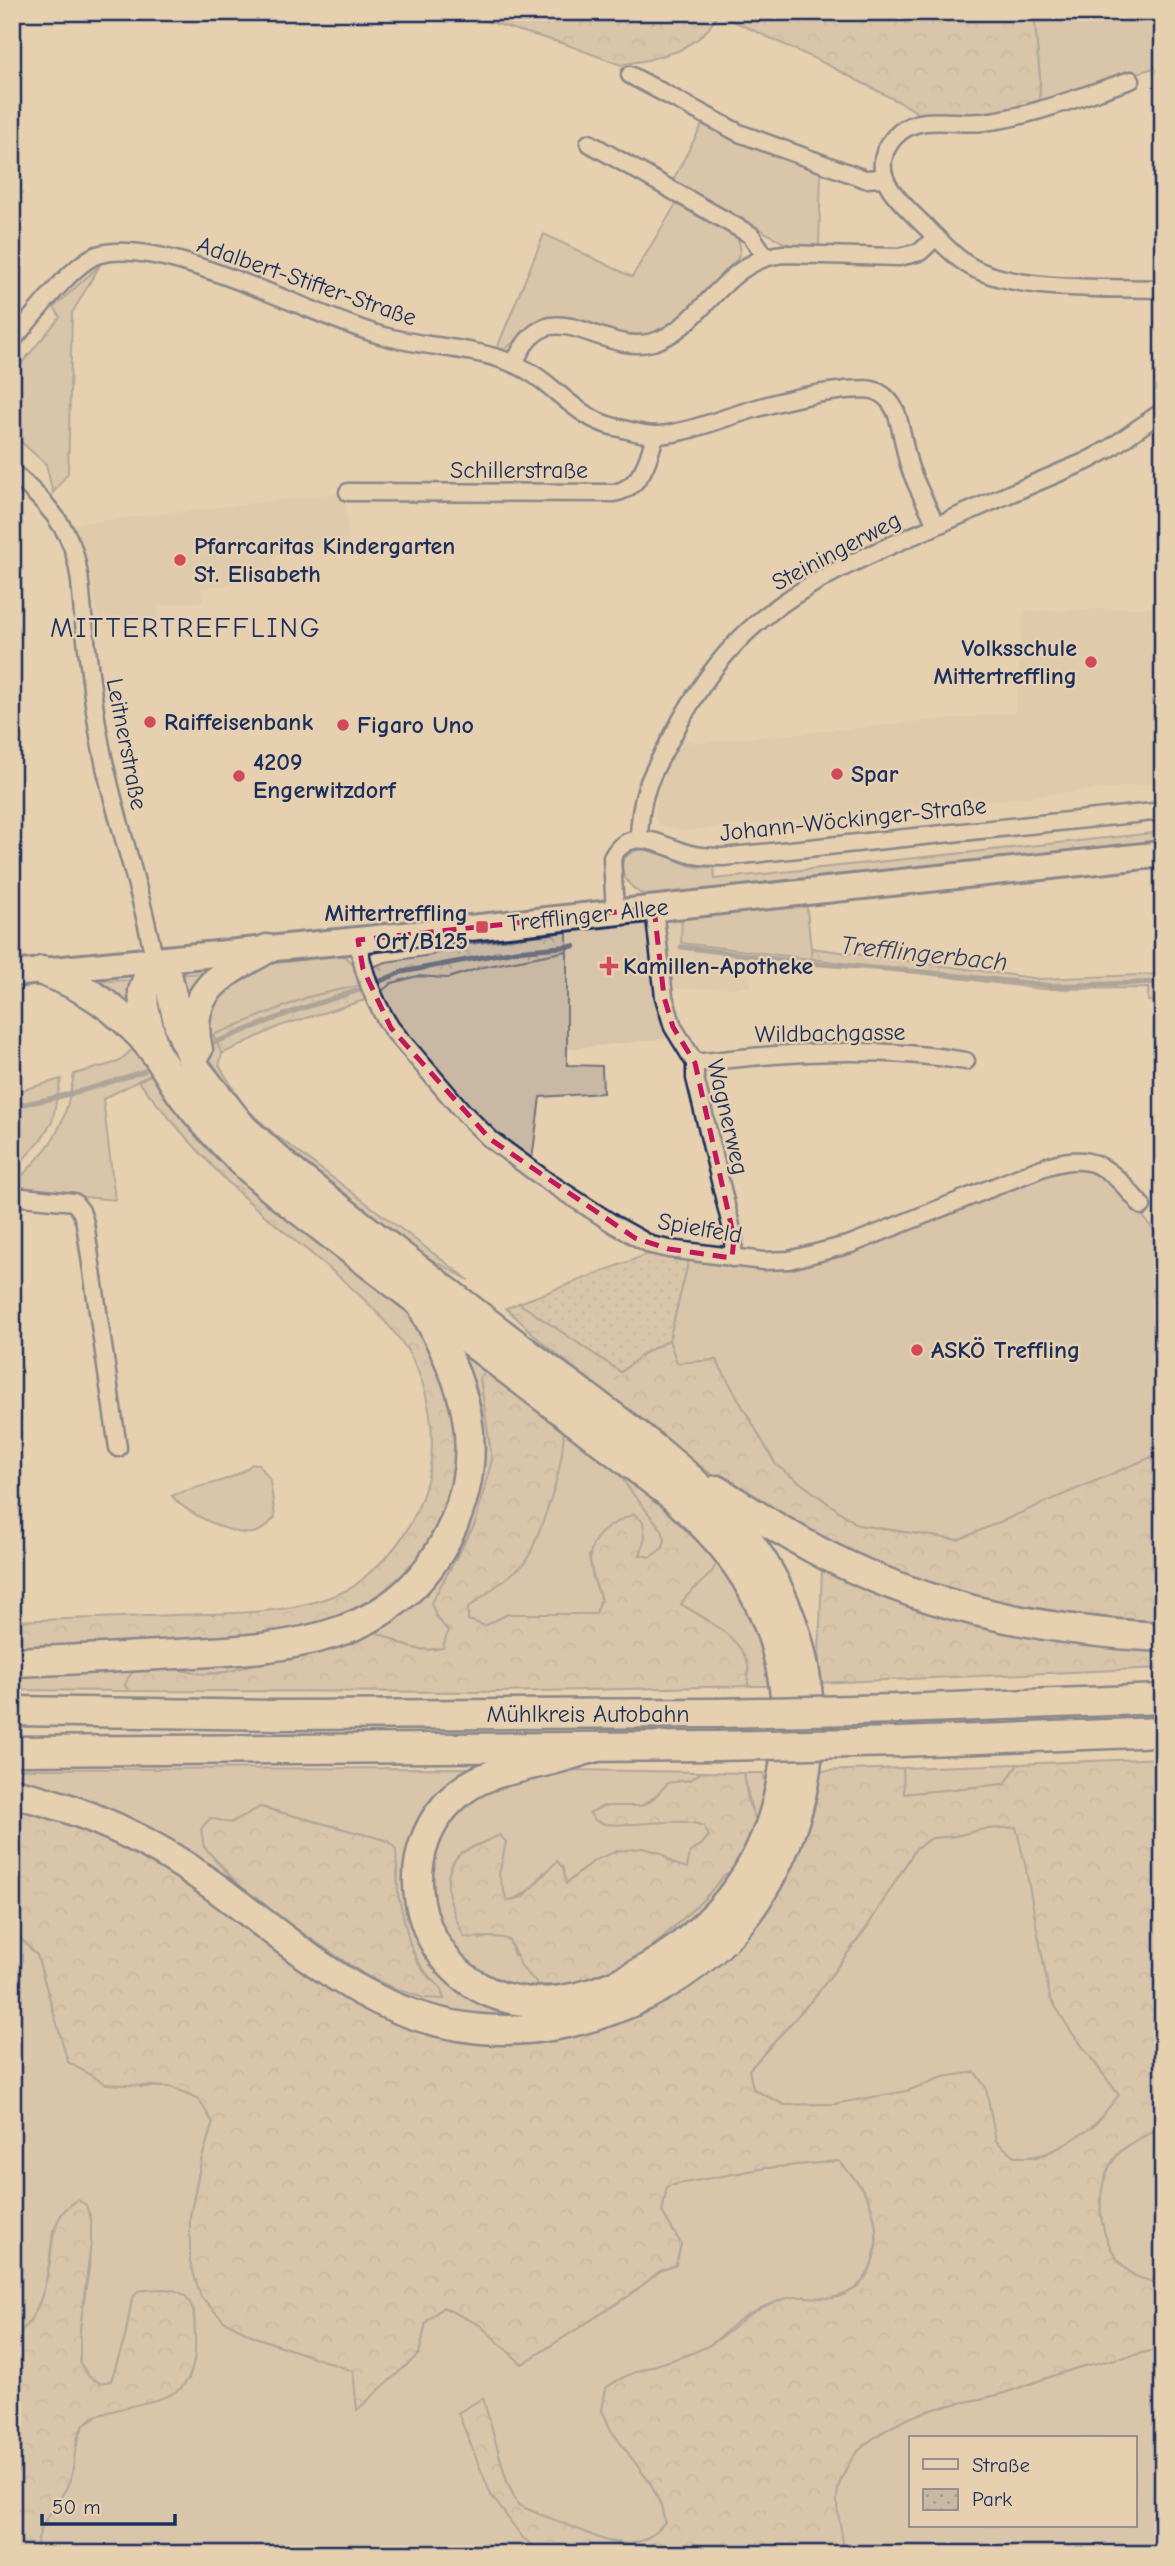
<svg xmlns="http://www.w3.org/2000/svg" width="1175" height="2566" viewBox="0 0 1175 2566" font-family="'Comic Neue',sans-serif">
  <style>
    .built { fill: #d7c4a9 }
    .grass { fill: #c9b8a3; stroke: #727480; stroke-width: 2; fill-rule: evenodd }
    .forest { fill: url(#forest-crowns); stroke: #727480; stroke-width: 2; fill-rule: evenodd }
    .park { fill: url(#park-dots); stroke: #727480; stroke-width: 2 }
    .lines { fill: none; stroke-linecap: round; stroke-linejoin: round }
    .stream { stroke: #6b6f7e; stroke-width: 5 }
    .minor-casing { stroke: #1b2f5e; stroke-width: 21 }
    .primary-casing { stroke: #1b2f5e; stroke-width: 30 }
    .motorway-casing { stroke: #1b2f5e; stroke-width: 33 }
    .minor { stroke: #e6d0af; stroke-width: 16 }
    .primary { stroke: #e6d0af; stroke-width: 24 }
    .motorway { stroke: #e6d0af; stroke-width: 28 }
    .motorway-bridge-casing { stroke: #1b2f5e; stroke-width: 33; stroke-linecap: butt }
    .motorway-bridge { stroke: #e6d0af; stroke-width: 28 }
    .marked { fill: none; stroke: #c2185b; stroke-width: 5; stroke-dasharray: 14 9; stroke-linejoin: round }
    .poi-dot { fill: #d1495b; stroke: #e6d0af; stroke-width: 2.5 }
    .labels { text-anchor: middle; stroke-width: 5; stroke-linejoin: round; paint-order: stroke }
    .street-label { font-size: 24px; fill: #1b2f5e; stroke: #e6d0af }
    .poi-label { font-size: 24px; font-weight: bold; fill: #1b2f5e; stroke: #e6d0af; text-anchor: start }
    .water-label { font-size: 26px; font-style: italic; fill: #2f3f66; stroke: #e6d0af }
    .quarter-label { font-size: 28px; letter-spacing: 2px; fill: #1b2f5e; stroke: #e6d0af }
  </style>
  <defs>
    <pattern id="forest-crowns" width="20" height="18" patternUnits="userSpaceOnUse" patternTransform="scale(1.75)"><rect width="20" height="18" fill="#c9b8a3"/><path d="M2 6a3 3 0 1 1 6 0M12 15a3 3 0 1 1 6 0" fill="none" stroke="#ac9e8f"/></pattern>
    <pattern id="park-dots" width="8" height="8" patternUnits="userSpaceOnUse" patternTransform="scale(1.75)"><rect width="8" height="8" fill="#c9b8a3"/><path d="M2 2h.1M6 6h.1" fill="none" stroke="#ac9e8f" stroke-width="1.8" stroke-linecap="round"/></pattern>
  </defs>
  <rect width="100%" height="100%" fill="#e6d0af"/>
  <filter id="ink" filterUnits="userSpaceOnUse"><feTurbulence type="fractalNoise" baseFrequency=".0143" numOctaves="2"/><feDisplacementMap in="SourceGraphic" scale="14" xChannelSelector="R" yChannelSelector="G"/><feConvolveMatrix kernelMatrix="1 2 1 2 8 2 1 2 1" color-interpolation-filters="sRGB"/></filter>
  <g filter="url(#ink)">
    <g class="built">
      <polygon points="344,493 349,534 347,544 272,554 275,579 202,588 203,601 158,606 159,618 99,625 90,566 74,524"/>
      <polygon points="1163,607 1163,783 683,831 660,824 655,819 656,794 681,738 694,743 1015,713 1024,612"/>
      <polygon points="682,914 681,943 748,951 751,987 671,989 667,956 667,926 671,919"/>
      <polygon points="644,924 647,932 656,997 662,1019 672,1038 567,1049 567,932"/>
    </g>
    <g class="grass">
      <polygon points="1034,12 1163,12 1163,65 1039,104 1040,79"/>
      <polygon points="704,121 821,170 819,248 796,247 784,243 673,180"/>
      <path d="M676 204 736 236C741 244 742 250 737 259L682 315 660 331 644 336H631L559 317 543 320 505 349 497 348 544 234 632 277Z"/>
      <polygon points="100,265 72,313 68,473 53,493 46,464 12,434 12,375 60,317 54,307"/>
      <path d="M1163 832V845L656 897C651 896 645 895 640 893 624 884 612 860 635 851 654 844 674 862 692 866 699 868 707 867 714 867L715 879Z"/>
      <polygon points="806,900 812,959 681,943 682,914"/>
      <path d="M567 951V1065L602 1066 603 1093 540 1097 532 1160C495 1135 467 1104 438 1071 416 1046 394 1022 379 993L392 983 417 976 448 978 483 967Z"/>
      <path d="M342 955C355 963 357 971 362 985L308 997 214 1035 222 1054 219 1065 244 1106 273 1133 469 1280 422 1254 272 1136 243 1108 210 1059 204 1041 210 1001 255 968 270 964Z"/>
      <polygon points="216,972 189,1012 177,975"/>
      <polygon points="137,980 137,1011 85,982"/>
      <path d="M135 1047 154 1073 103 1099 115 1200 21 1191 16 1186 17 1181C55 1142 65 1128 74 1074L118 1062Z"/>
      <polygon points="61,1079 52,1122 40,1141 12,1172 12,1093"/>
      <polygon points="1080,1169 1106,1175 1130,1199 1163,1243 1163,1452 958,1540 858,1525 776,1465 716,1360 677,1363 669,1340 689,1259 764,1269 826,1259 1062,1170"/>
      <path d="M440 1326 490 1368 480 1377 492 1460 475 1524 431 1603 436 1616 448 1631 443 1648C408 1655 399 1639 367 1629L434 1573Z"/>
      <polygon points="564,1421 604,1451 630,1490 662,1530 665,1539 663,1548 650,1557 640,1555 645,1537 596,1539 589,1556 593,1578 601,1599 596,1614 508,1614 485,1626 468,1620 468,1608 524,1564"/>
      <path d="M252 1464H259L270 1480 275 1517C269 1524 263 1531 253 1533 231 1536 185 1512 172 1496 198 1484 231 1484 252 1464Z"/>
      <polygon points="718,1561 754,1608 775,1686 748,1686 748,1664 708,1620 681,1604 687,1594 697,1587"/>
      <polygon points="267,1656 252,1665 229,1672 202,1674 160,1666 125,1685 129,1691 12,1690 12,1670"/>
      <polygon points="1018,1764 1005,1784 903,1794 903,1768"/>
      <path d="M487 1768 440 1803 424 1942 536 2011 748 1901 529 2023 405 2005 12 1785V1769ZM261 1807 389 1841C391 1849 395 1858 397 1867 399 1876 397 1885 398 1894 402 1929 413 1964 440 1987L366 1975 252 1899 214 1859 210 1818 230 1823Z"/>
      <path d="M571 1770 702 1772 690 1780 678 1781 641 1806 596 1821C631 1827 670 1813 704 1826L709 1835 702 1844 690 1853 688 1869 672 1863 661 1853 643 1848 595 1860 565 1884 544 1872C533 1888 526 1896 506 1901L498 1875 506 1842 462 1852 480 1939 497 1935 509 1940 514 1955 608 1971 647 1952 705 1898 725 1874 743 1868 727 1892 640 1966 550 1996 475 1977 432 1924 427 1861 466 1796 546 1771Z"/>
      <path d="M744 1773H763L771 1798 757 1839C755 1816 747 1796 744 1773Z"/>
      <path d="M1016 1827 1070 2030 1119 2095C1111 2105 1104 2116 1095 2124 1074 2145 1017 2176 996 2141 989 2129 987 2102 986 2088L943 2077 907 2091 864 2100 834 2104 784 2105 753 2089 749 2070 817 1994 867 1927 916 1848 932 1838 955 1836 984 1829Z"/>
      <path d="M12 1930 37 1955 55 2018 140 2087H171L198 2098 213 2123 202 2158 190 2216 255 2337 354 2371 419 2354 426 2322 443 2307 480 2325 522 2364 630 2295 660 2271 676 2265 681 2244 662 2212 667 2186 765 2168 839 2161C851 2173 864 2187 870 2204 882 2238 878 2287 836 2297 830 2299 822 2297 815 2298 794 2302 772 2306 752 2313 734 2319 722 2339 705 2348 673 2364 635 2366 606 2388L602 2410 611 2430 651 2484 661 2505 665 2522 652 2538 629 2544 601 2540 518 2505 507 2482 483 2399 523 2538 545 2554H36L37 2538 45 2517 60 2499 83 2426 99 2415 119 2409 189 2379 195 2346 194 2310 184 2295 162 2289 132 2299 125 2338 111 2381 100 2383 89 2377 80 2363V2328L89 2268 91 2219 53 2230C49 2269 46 2314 12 2339Z"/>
      <path d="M1155 2130 1163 2133V2284C1153 2281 1140 2280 1132 2274 1097 2248 1089 2186 1119 2153 1129 2143 1143 2137 1155 2130Z"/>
      <path d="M1163 2347V2554H843C845 2533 831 2507 839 2485 842 2476 849 2460 857 2452 875 2434 906 2417 931 2410 954 2403 980 2400 1004 2393 1031 2384 1057 2373 1085 2366 1111 2359 1137 2356 1163 2347ZM911 2438H1135V2526H911Z"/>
    </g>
    <g class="forest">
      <polygon points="455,12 1034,12 1040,79 1039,104 1006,114 919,117 915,111 903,104 822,62 718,14 709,28 699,38 678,51 647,60 621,65 565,44"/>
      <polygon points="567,932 567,951 483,967 448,978 417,976 392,983 379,993 369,968 386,962 431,955 454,946"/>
      <polygon points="811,948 1040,979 1163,974 1163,1002 1148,1001 1148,988 1042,989 812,959"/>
      <polygon points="362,985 368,999 280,1026 222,1054 213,1035 308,997"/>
      <path d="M154 1073 390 1291 417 1319 433 1342 461 1432 446 1520 409 1575 366 1609 294 1635 12 1652V1621C67 1619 121 1617 176 1615 233 1613 295 1615 347 1590 355 1587 362 1580 368 1574 400 1548 418 1518 428 1477 438 1434 428 1377 401 1341 356 1281 291 1242 237 1191 202 1157 170 1119 138 1081Z"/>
      <polygon points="519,1303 621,1372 644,1353 669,1340 677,1363 716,1360 776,1465 858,1525 958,1540 1163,1452 1163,1627 1135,1626 955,1596 827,1545 722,1482 664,1439 545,1345 506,1308"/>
      <path d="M490 1368 564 1421C565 1468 548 1509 531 1552L524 1564 468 1608V1620L485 1626 508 1614H596L601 1599C583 1552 584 1535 634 1514L643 1522 645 1537 640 1555 650 1557 663 1548 665 1539 662 1530 630 1490 604 1451 666 1501 718 1561C710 1581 690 1587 681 1604 704 1619 739 1635 748 1664 749 1670 748 1680 748 1686L502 1692 129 1691 125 1685C136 1651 179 1673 204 1674 227 1674 247 1668 267 1656L367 1629C400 1639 407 1655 443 1648L448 1631 436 1616 431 1603 475 1524 492 1460 480 1377Z"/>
      <polygon points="822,1568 1163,1643 1163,1668 818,1683"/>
      <path d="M1163 1758V2133L1155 2130C1143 2137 1128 2143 1119 2153 1089 2186 1097 2248 1132 2274 1140 2280 1153 2281 1163 2284V2347C1137 2356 1111 2359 1085 2366 1057 2373 1031 2384 1004 2393 980 2400 954 2403 931 2410 906 2417 875 2434 857 2452 850 2460 842 2476 839 2485 832 2507 845 2532 843 2554H545L523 2538 491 2495 458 2413 483 2398 507 2482 518 2505C535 2513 553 2519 570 2526 608 2541 633 2560 665 2522L661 2505 651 2484 611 2430 602 2410 606 2388C634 2367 672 2363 704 2348 728 2337 743 2314 770 2304 778 2301 787 2297 795 2297 809 2295 824 2301 838 2297 878 2284 883 2238 870 2203 863 2187 850 2173 839 2161L765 2168 667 2186 662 2212 681 2244 676 2265 660 2271 630 2295 522 2364 480 2325 443 2307 426 2322 419 2354 357 2410 353 2371 255 2337 224 2321 201 2297 190 2262V2216L202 2158 213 2123 198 2098 171 2087 106 2084 68 2062 37 1955 12 1930V1805L106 1835 161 1863 337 1989 524 2039 750 1929 779 1891 798 1854 814 1811 819 1771 903 1768 904 1794 1005 1784 1018 1764ZM1016 1827 1025 1864 1050 1998 1070 2030 1119 2095 1094 2126 1064 2145 1039 2157H1015L996 2141 986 2088 975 2072 943 2077 907 2091 834 2104 784 2105 753 2089 749 2070 817 1994 867 1927 916 1848 932 1838 955 1836 984 1829Z"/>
      <path d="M702 1772 744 1773 748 1802 759 1827 743 1868 725 1874 705 1898 647 1952 608 1971 571 1985H539L522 1968 509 1940C494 1934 480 1939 464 1937 453 1913 436 1876 460 1854 464 1851 493 1838 500 1835L506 1842 499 1875 507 1901 523 1897 557 1861 563 1868 566 1884 595 1860 617 1851 643 1848 661 1853 672 1863 687 1868 690 1853 702 1844 709 1836 704 1826C673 1814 617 1832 596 1821 596 1821 589 1813 589 1813L603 1806H641L651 1801 668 1783 690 1780Z"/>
      <polygon points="260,1807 389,1841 396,1850 398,1894 409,1941 417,1962 429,1978 440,1987 444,1999 424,1998 396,1989 365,1975 252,1899 204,1847 201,1829 210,1818 231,1823"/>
      <path d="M78 2200 86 2205 91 2219V2243L80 2328V2363L89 2377 100 2383 111 2381 125 2338 132 2299 138 2291C152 2289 174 2286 185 2296 196 2307 194 2322 195 2337 198 2404 161 2396 112 2411 102 2414 90 2417 84 2425 73 2438 76 2462 71 2477 60 2509 38 2515 36 2554H12V2339C34 2323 43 2298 48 2272 54 2244 49 2215 78 2200Z"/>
    </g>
    <polygon class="park" points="656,1251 689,1259 669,1340 644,1353 621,1372 519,1303"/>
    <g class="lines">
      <g class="stream">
        <polyline points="681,947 820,964 924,972 1053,986 1163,982"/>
        <polyline points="216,1042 297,1010 359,990 402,972 515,951 574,946"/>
        <path d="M12 1106C58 1099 100 1086 144 1071"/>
      </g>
      <defs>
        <g id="minor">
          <polyline points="630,75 739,133 865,179 884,178"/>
          <path d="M1131 80C1084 95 1031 117 983 122 956 125 922 114 900 132 882 147 877 168 890 188 899 202 913 214 926 227 938 239 951 253 965 263 1008 293 1110 287 1163 289"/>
          <polyline points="589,143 751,235 765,256"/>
          <path d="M12 341C31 319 72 264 97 255 161 234 312 316 380 335 423 348 472 346 514 364 552 379 574 418 615 427 629 430 645 436 659 435 691 432 722 418 754 409 783 400 815 393 846 390 856 390 869 387 878 392 886 396 892 403 896 412 902 429 904 448 909 465 916 486 927 505 936 525"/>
          <path d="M514 364C548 283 599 357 653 342 703 327 723 260 783 254L899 257 920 252 936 237"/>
          <path d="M12 472C36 493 60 516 72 546 80 568 81 592 83 615 88 655 92 696 99 736 112 812 141 884 154 959"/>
          <path d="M348 492 613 493C641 489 649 459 655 435"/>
          <path d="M639 839C640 792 651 775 673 735 690 702 710 670 736 643 788 588 862 557 931 528 983 505 1035 483 1087 461L1109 449 1163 411"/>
          <polyline points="654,908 664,997 673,1027 695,1063 695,1078 734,1238 732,1258"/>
          <path d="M615 912 612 858C630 823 663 847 690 854 701 857 711 857 723 857L1163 811"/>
          <path d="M358 940C362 972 374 1001 391 1028L464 1113 490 1139 547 1181 615 1225 651 1245 669 1249 763 1261 789 1260 851 1244 1039 1169C1093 1149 1109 1167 1142 1206"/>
          <path d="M695 1063C785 1052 876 1046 966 1061"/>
          <polyline points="12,1196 74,1202 81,1211 85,1223 118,1448"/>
        </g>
        <polyline id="primary" points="12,974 358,940 1163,854"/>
        <g id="motorway">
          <path d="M42 971C88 987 124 1013 154 1051 166 1067 174 1086 187 1101 215 1137 247 1168 282 1197L674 1497C693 1515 712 1532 728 1553 779 1618 797 1704 781 1784 774 1820 760 1856 739 1886 692 1954 578 2026 494 1994 411 1962 389 1845 463 1790 484 1774 510 1770 535 1764 555 1760 575 1753 594 1748"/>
          <polyline points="154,1049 144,1007 143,991 154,959"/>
          <path d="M198 1049C184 991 223 973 267 949"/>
          <path d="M717 1490C759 1517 801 1544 846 1565 945 1612 1054 1632 1163 1637"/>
          <path d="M12 1662C67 1660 122 1657 176 1654 289 1648 403 1644 454 1523 487 1444 464 1382 425 1312"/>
          <polyline points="898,1709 1163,1699"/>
          <polyline points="12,1711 275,1715 716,1713"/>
          <polyline points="899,1742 1163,1732"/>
          <polyline points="12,1751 716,1746"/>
          <path d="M12 1793C83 1808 153 1841 211 1884 299 1947 368 2019 481 2029 579 2037 689 1991 748 1912 831 1798 831 1639 739 1529 683 1462 605 1412 535 1359 453 1296 370 1233 288 1169L242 1127 196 1069 179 1026 168 978 154 959"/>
        </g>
      </defs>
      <use href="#minor" class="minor-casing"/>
      <use href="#primary" class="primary-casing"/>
      <use href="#motorway" class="motorway-casing"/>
      <use href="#minor" class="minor"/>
      <use href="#primary" class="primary"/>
      <use href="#motorway" class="motorway"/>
      <defs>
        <g id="motorway-bridge">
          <polyline points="716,1713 898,1709"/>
          <polyline points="716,1746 899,1742"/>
        </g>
      </defs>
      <use href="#motorway-bridge" class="motorway-bridge-casing"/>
      <use href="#motorway-bridge" class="motorway-bridge"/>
    </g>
  </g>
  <path d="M0 0H1175V2566H0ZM654 908 664 997 673 1027 695 1063 734 1238 732 1258 669 1249 635 1238 490 1139 391 1028 363 969 358 940Z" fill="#e6d0af" fill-opacity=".55" fill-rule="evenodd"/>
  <path class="marked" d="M654 908 664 997 673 1027 695 1063 734 1238 732 1258 669 1249 635 1238 490 1139 391 1028 363 969 358 940Z"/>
  <g class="poi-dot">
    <circle cx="180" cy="560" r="7"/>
    <circle cx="1091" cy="662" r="7"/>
    <circle cx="150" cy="722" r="7"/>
    <circle cx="343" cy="725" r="7"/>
    <circle cx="837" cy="774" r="7"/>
    <circle cx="239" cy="776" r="7"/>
    <rect x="475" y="920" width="14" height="14" rx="3.5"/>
    <path d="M605.5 955.5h7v7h7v7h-7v7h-7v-7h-7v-7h7z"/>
    <circle cx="917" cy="1350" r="7"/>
  </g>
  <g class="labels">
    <g class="street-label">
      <text transform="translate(307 281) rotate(19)" y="8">Adalbert-Stifter-Straße</text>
      <text x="519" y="478">Schillerstraße</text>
      <text transform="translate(836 551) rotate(-28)" y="8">Steiningerweg</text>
      <text transform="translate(127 744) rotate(79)" y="8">Leitnerstraße</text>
      <text transform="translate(853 819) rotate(-6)" y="8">Johann-Wöckinger-Straße</text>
      <text transform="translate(588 915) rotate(-6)" y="8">Trefflinger Allee</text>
      <text transform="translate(830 1033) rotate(-1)" y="8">Wildbachgasse</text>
      <text transform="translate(728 1117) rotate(77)" y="8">Wagnerweg</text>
      <text transform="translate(700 1228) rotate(10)" y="8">Spielfeld</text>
      <text x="588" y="1722">Mühlkreis Autobahn</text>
    </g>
    <g class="poi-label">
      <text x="194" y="554">Pfarrcaritas Kindergarten<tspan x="194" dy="28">St. Elisabeth</tspan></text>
      <text x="1077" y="656" text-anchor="end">Volksschule<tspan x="1077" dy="28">Mittertreffling</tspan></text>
      <text x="164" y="730">Raiffeisenbank</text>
      <text x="357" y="733">Figaro Uno</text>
      <text x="253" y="770">4209<tspan x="253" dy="28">Engerwitzdorf</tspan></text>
      <text x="851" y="782">Spar</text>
      <text x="468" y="921" text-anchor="end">Mittertreffling<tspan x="468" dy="28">Ort/B125</tspan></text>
      <text x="623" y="974">Kamillen-Apotheke</text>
      <text x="931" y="1358">ASKÖ Treffling</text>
    </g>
    <g class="water-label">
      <text transform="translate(924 953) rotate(6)" y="9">Trefflingerbach</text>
    </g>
    <g class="quarter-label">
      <text x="186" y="637">MITTERTREFFLING</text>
    </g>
  </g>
  <rect width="1175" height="2566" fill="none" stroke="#e6d0af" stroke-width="42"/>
  <rect x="21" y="21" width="1133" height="2524" fill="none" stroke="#1b2f5e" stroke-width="2.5" filter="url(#ink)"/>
  <rect x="909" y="2436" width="228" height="91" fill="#e6d0af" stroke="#95908f" stroke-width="2"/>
  <rect x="923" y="2459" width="35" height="10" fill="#e6d0af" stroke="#95908f" stroke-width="2"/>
  <text x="972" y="2472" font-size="21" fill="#1b2f5e">Straße</text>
  <rect x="923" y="2489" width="35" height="21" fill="url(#park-dots)" stroke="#95908f" stroke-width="2"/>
  <text x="972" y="2506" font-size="21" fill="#1b2f5e">Park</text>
  <path d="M42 2514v10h133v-10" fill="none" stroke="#1b2f5e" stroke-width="3.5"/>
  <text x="52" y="2514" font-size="21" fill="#1b2f5e" stroke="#e6d0af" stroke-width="5" paint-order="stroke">50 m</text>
</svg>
